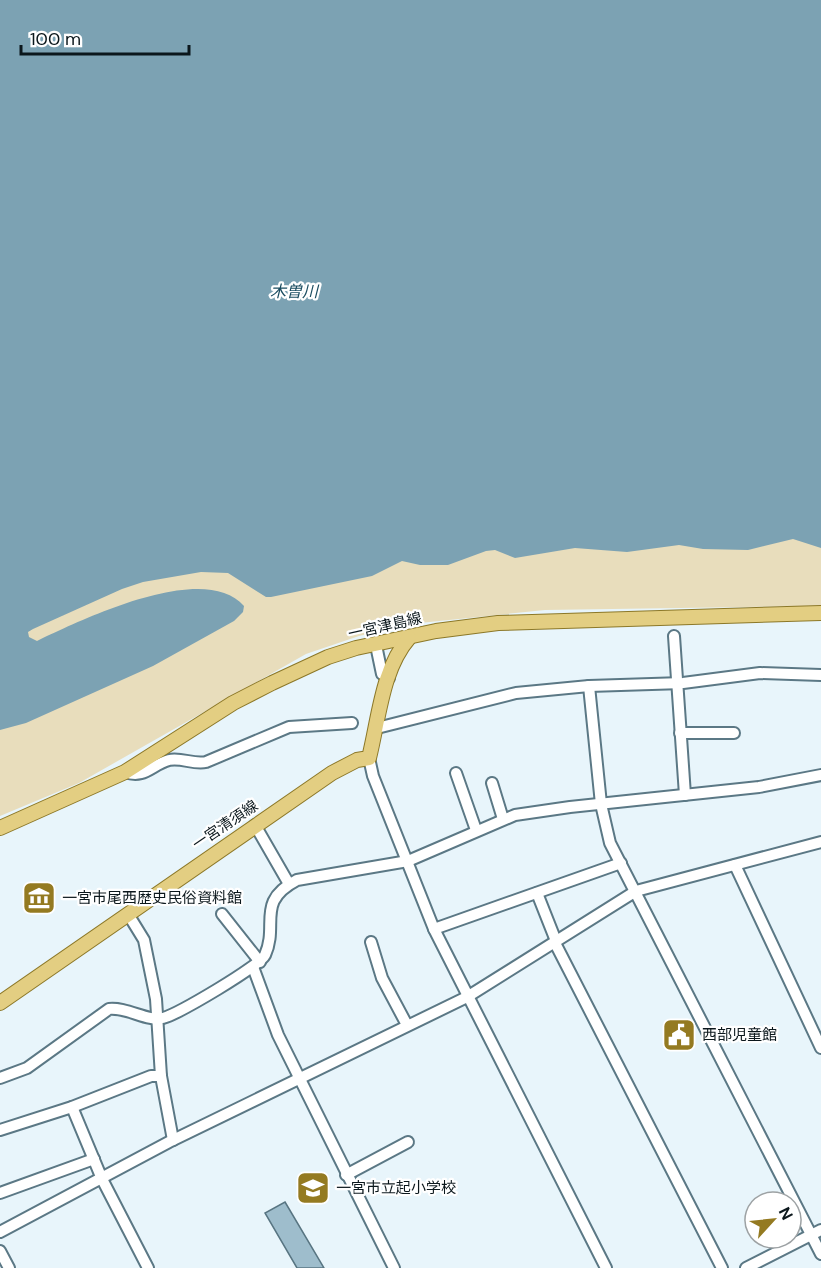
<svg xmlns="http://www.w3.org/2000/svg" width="821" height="1268" viewBox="0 0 821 1268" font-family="'DM Sans','Noto Sans JP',sans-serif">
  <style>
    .green { fill: #e8ddbc }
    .water { fill: #7ca2b3 }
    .building { fill: #9ebdcc; stroke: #587582; stroke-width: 1.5 }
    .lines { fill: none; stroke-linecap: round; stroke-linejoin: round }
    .minor-casing { stroke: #5b7885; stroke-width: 14 }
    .major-casing { stroke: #8c7828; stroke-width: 16 }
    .minor { stroke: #fff; stroke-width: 10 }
    .major { stroke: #e3ce82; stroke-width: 14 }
    .labels { text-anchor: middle; stroke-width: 4.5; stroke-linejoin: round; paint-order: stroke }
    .street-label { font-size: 15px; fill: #0b171c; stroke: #fff }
    .poi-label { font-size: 15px; fill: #0b171c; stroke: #fff; text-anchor: start }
    .water-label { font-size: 16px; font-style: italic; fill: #1a4c60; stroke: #fff }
  </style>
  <rect width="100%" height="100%" fill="#e8f5fb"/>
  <polygon class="green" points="788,525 821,546 821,606 545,610 410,624 359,636 306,654 79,783 0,816 0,710 31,644 26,637 29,626 127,574"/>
  <path class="water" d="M0 0H821V548L793 539 748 550 703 549 679 545 627 552 575 548 515 558 495 550 486 551 448 565H420L402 561 372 576 271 597H266L228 573 201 572 143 582 122 589 33 629 28 632 29 637 37 641C81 620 204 560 244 606L243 612 234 621 153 666 26 723 0 730Z"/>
  <polygon class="building" points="285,1202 324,1268 297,1268 265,1213"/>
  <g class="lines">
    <defs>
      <g id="minor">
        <polyline points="674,636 685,795"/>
        <polyline points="377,650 382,674 389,678"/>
        <polyline points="589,686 601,804 610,843 821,1254"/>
        <polyline points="377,728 516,693 589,686 683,683 760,673 821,675"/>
        <polyline points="680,733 734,733"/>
        <polyline points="369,758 373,776 434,929 606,1268"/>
        <path d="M125 772C145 779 151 765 169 760 181 757 194 765 206 762L289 727 352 723"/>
        <polyline points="456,773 476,830"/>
        <polyline points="492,783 503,819"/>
        <polyline points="255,825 289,884"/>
        <polyline points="735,865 821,1048"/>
        <polyline points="537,893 556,941"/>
        <polyline points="128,914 144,940 156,999 161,1076 173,1140"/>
        <polyline points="222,914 260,962"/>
        <polyline points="434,929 621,863"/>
        <polyline points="371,942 382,978 407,1025"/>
        <polyline points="555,943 722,1268"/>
        <polyline points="253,967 278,1035 394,1268"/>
        <path d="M0 1078 27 1068 109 1009C128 1007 147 1022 163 1018 178 1014 260 966 265 955 279 924 255 902 297 880L408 861 515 815 570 807 759 787 821 775"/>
        <polyline points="72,1107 102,1179 148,1268"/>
        <polyline points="0,1130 72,1107 151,1076 161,1076"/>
        <polyline points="346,1175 408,1142"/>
        <polyline points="0,1193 94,1159"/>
        <polyline points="0,1232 169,1142 467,997 636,891 821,842"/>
        <polyline points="0,1251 9,1268"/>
        <polyline points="746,1268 821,1230"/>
      </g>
      <g id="major">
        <polyline points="0,828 125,772 233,703 272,683 328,657 356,648 436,631 498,623 821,613"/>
        <path d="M0 1003 332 773 357 760 369 758C379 718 382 669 409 638"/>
      </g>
    </defs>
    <use href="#minor" class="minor-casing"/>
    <use href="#major" class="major-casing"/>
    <use href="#minor" class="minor"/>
    <use href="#major" class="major"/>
  </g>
  <defs>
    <symbol id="museum-square" viewBox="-11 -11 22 22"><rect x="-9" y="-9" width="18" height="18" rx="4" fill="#947a21" stroke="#fff"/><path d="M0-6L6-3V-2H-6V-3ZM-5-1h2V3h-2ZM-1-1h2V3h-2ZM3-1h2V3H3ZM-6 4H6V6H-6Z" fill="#fff"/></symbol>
    <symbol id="civic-square" viewBox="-11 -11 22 22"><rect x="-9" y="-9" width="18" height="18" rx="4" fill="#947a21" stroke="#fff"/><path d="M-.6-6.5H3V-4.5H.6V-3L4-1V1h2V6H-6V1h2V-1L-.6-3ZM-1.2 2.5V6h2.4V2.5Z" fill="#fff"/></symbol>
    <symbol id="school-square" viewBox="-11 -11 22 22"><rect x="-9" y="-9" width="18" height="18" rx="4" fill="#947a21" stroke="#fff"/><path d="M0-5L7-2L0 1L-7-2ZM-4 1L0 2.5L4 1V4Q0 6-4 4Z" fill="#fff"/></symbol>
  </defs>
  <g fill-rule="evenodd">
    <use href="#museum-square" x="20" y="879" width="38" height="38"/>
    <use href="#civic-square" x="660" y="1016" width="38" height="38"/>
    <use href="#school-square" x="294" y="1169" width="38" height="38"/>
  </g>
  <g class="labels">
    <g class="street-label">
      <text transform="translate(385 626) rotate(-13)" y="5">一宮津島線</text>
      <text transform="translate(225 825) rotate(-34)" y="5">一宮清須線</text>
    </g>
    <g class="poi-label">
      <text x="62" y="903">一宮市尾西歴史民俗資料館</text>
      <text x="702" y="1040">西部児童館</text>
      <text x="336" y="1193">一宮市立起小学校</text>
    </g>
    <g class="water-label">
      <text x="294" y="297">木曽川</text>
    </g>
  </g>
  <g transform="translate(773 1220) rotate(63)"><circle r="28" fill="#ffffff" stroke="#9da2a4" stroke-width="1.5"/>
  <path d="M0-4.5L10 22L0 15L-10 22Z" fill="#947a21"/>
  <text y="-9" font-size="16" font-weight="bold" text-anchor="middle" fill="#0b171c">N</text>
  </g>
  <path d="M21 45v9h168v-9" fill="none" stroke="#0b171c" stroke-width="3"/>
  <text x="30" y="45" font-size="18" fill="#0b171c" stroke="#ffffff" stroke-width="4.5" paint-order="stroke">100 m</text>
</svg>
